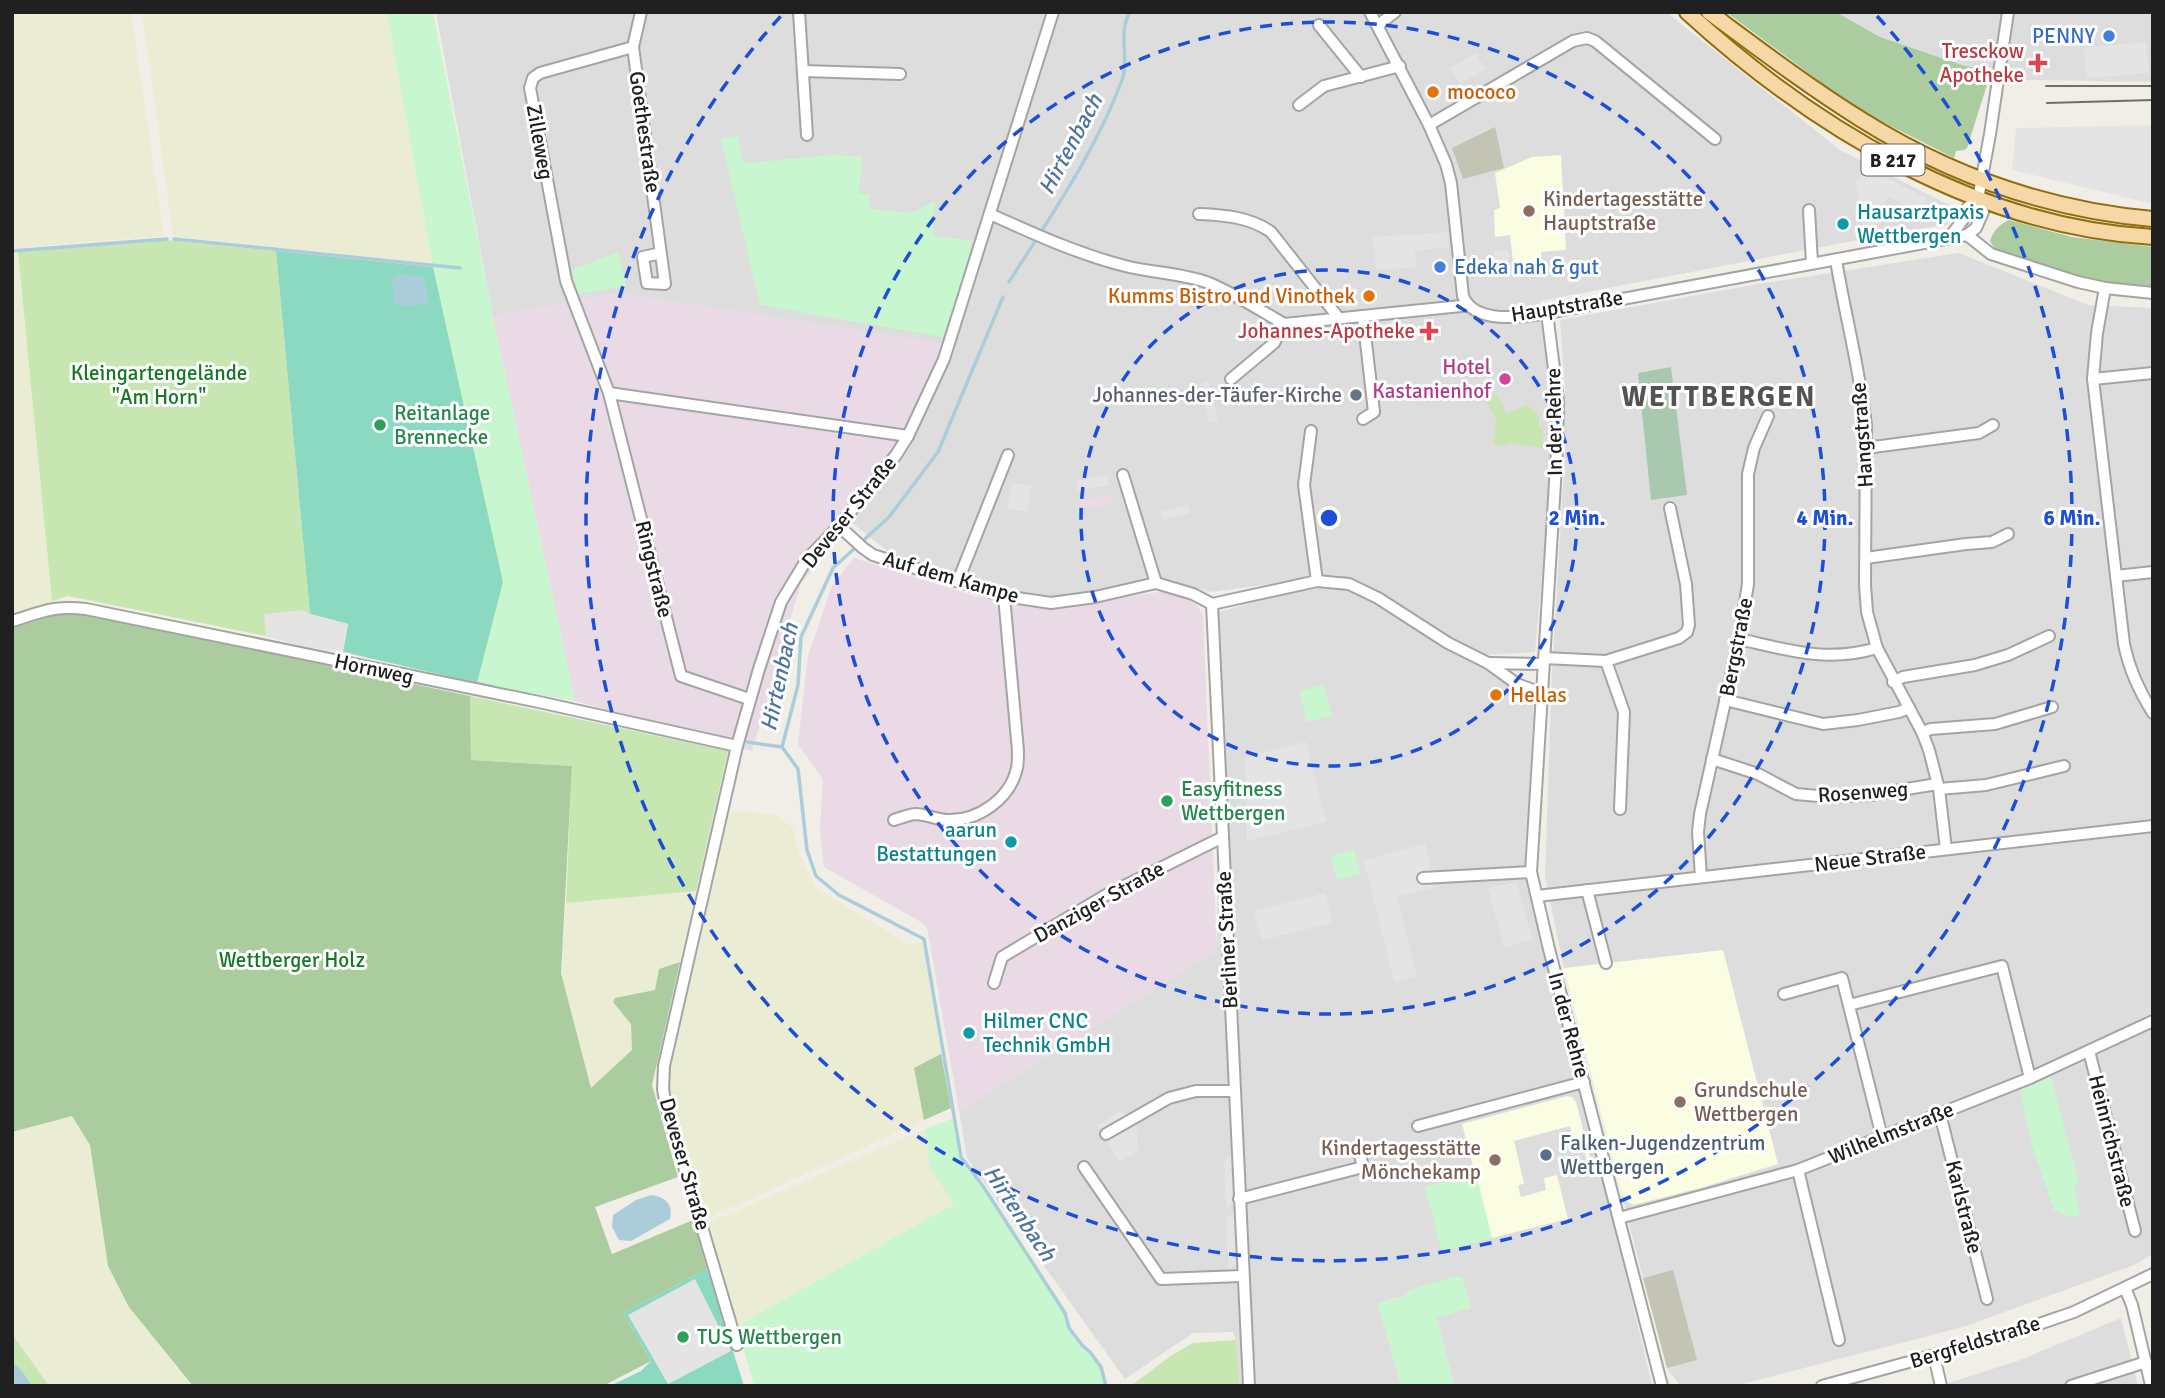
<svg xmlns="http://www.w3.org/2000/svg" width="2165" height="1398" viewBox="0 0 2165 1398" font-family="Signika,sans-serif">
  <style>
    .residential { fill: #dedddd }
    .industrial { fill: #e9dae5 }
    .education { fill: #fbfde3 }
    .construction { fill: #c3c4b3 }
    .farmland { fill: #eaedd4 }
    .grass { fill: #c8e6b1 }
    .forest { fill: #aacc9f }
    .cemetery { fill: #aac7b0 }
    .park { fill: #c8f6cf }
    .pitch { fill: #8bd9c0 }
    .parking { fill: #e4e4e4 }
    .water { fill: #abcdda }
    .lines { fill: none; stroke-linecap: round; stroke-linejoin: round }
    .stream { stroke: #abcdda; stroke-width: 3.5 }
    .river { stroke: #abcdda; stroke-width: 19 }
    .minor-casing { stroke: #a4a4a4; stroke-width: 14 }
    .major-casing { stroke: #926d0b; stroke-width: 18 }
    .minor { stroke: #fff; stroke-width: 10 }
    .major { stroke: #f6d8a7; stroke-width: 14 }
    .tram { stroke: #6e6e6e; stroke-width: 2 }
    .ring { fill: none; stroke: #1d4ed8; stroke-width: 3.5; stroke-dasharray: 12 9 }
    .shop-dot { fill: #3f7fe0; stroke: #fff; stroke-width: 2.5 }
    .health-dot { fill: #e0444e; stroke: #fff; stroke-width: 2.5 }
    .food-dot { fill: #e8710a; stroke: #fff; stroke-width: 2.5 }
    .education-dot { fill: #8d6e63; stroke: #fff; stroke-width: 2.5 }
    .culture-dot { fill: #0f9aa8; stroke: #fff; stroke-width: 2.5 }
    .hotel-dot { fill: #d1479c; stroke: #fff; stroke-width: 2.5 }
    .worship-dot { fill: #6b7280; stroke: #fff; stroke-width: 2.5 }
    .leisure-dot { fill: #2e9e5b; stroke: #fff; stroke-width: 2.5 }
    .service-dot { fill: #5c6f8a; stroke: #fff; stroke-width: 2.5 }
    .labels { text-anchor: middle; stroke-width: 6; stroke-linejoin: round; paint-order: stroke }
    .shield { fill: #fff; stroke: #636363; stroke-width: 2 }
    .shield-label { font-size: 19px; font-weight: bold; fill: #202020 }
    .shop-label { font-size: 21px; fill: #366cbe; stroke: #fff; text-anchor: end }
    .health-label { font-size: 21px; fill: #be3a42; stroke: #fff; text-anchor: end }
    .food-label { font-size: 21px; fill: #c56008; stroke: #fff; text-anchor: start }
    .street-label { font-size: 21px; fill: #202020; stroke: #fff }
    .education-label { font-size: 21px; fill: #785e54; stroke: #fff; text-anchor: start }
    .culture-label { font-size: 21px; fill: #0d838f; stroke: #fff; text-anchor: start }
    .hotel-label { font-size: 21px; fill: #b23c85; stroke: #fff; text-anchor: end }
    .park-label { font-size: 21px; fill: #147922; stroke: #fff }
    .worship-label { font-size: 21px; fill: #5b616d; stroke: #fff; text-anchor: end }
    .leisure-label { font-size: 21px; fill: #27864d; stroke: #fff; text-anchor: start }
    .service-label { font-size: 21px; fill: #4e5e75; stroke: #fff; text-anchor: start }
    .water-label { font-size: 23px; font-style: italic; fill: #4f74a2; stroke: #fff }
    .district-label { font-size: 28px; font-weight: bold; letter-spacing: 2px; fill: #535353; stroke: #fff }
    .centre { fill: #1d4ed8; stroke: #fff; stroke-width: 3.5 }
    .ring-label { font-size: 21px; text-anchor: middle; font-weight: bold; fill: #1d4ed8; stroke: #fff; stroke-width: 6; stroke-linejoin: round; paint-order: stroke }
  </style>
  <rect width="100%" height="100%" fill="#f0eee7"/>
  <g class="residential">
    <polygon points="436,12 1666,12 1840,150 1949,205 1951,214 1947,225 1905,231 1540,301 1553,401 1551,473 1535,652 1482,655 1433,633 1364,584 1336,575 1211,592 1181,584 1041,600 890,553 852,523 909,449 956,346 618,293 493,317"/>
    <polygon points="1836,12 2153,12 2153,82 2025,80 1962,65 1880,37"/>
    <polygon points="1959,253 2088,305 2153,308 2153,1254 2134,1265 1963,1327 1735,1386 1680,1386 1667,1368 1696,1359 1673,1271 1643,1278 1564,968 1545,877 1552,671 1565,453 1565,390 1560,320 1758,284"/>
    <polygon points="1317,584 1348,586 1377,600 1447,646 1534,699 1525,866 1550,972 1591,1126 1652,1386 1450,1386 1454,1384 1436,1317 1407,1295 1378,1303 1401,1386 1240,1386 1236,1340 1233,1332 1193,1333 1125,1379 967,1158 959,1111 1217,950 1219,612"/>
    <polygon points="2121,1318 2138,1386 1940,1386 2020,1360"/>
  </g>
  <g class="industrial">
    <polygon points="618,293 957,346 909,449 852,523 801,583 752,751 575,701 493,317"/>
    <polygon points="1112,496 1112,504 1080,508 1079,499"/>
    <polygon points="854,558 978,597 1012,603 1060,608 1170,590 1197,605 1203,615 1217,950 959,1111 927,927 921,922 824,867 820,829 823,779 798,744 808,656 832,586"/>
  </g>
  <g class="education">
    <polygon points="1561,155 1566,250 1541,252 1542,267 1514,269 1510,235 1495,237 1494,210 1500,208 1495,173 1532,157"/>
    <polygon points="1723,950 1778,1164 1700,1188 1633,1205 1625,1200 1622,1195 1564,968"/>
    <polygon points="1567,1096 1572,1097 1576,1102 1594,1173 1590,1174 1583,1146 1575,1148 1570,1126 1514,1141 1524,1183 1518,1186 1521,1197 1546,1190 1544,1178 1557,1175 1568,1219 1492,1238 1462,1124"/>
  </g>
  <g class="construction">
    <polygon points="1495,127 1504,168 1463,179 1452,148"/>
    <polygon points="1673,1270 1697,1360 1667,1368 1643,1278"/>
  </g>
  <g class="farmland">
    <polygon points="12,12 131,12 164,236 12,248"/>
    <polygon points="142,12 387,12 432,263 173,236"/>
    <polygon points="12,252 18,252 52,601 12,613"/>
    <polygon points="730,810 776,815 793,828 799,854 816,888 908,944 923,942 941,1054 915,1068 924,1120 706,1219 667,1084"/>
    <polygon points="696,891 680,962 659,969 655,990 613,1002 631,1024 632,1050 591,1089 561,973 566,903"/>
    <polygon points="72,1116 90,1145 98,1208 129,1307 193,1386 49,1386 12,1334 12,1132"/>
    <polygon points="925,1129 930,1168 954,1204 737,1326 707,1224"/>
  </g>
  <g class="grass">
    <polygon points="167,240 276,251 310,614 311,648 266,636 68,596 52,601 18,252"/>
    <polygon points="1496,393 1507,414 1527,404 1539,416 1539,427 1543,427 1542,448 1507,443 1506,446 1493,445 1496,420 1485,398"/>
    <polygon points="470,696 728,751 696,891 566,903 572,766 471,760"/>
    <polygon points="12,1334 49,1386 12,1386"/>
    <polygon points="1236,1340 1240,1386 1131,1386 1169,1357 1193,1343"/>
  </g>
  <g class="forest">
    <polygon points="1726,12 1836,12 1880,37 1962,65 1991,72 1967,148 1964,150 1956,151 1954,158 1871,116 1826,86"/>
    <path d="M2009 220 2072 237 2153 247V293L2078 282 1995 249 1990 241C1993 231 2000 224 2009 220Z"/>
    <polygon points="68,611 470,696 471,760 572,766 561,973 591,1088 632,1050 631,1024 613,1002 615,998 655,990 659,969 680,962 652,1085 678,1177 595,1207 612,1254 693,1220 707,1269 623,1313 651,1361 603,1386 193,1386 129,1307 108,1266 90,1145 72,1116 12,1132 12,628"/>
    <polygon points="941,1054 951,1108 924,1120 914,1068"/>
  </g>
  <polygon class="cemetery" points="1671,367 1687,495 1651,500 1638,373"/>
  <g class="park">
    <polygon points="387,12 433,12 493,317 575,701 477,683 503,582 433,267"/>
    <polygon points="737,136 744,163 833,155 862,157 859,193 870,195 869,209 911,213 935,201 933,236 972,241 964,274 943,337 760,305 721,139"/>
    <polygon points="618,252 626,286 578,294 572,270"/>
    <polygon points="1324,685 1332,716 1307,722 1300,691"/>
    <polygon points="1354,850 1360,874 1337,880 1331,856"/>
    <polygon points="2051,1077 2079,1183 2074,1185 2080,1215 2069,1217 2054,1210 2032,1146 2020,1090"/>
    <polygon points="954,1118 960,1156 983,1187 1065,1313 1069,1328 1082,1345 1090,1352 1101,1367 1106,1386 754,1386 737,1326 954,1204 930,1168 925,1129"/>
    <polygon points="1476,1174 1492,1238 1445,1251 1441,1248 1425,1187"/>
    <polygon points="1458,1276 1463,1279 1471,1308 1436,1318 1454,1385 1401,1386 1378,1303 1407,1295 1408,1290"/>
  </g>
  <g class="pitch">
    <polygon points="276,251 433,267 503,582 477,683 343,652 348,624 310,614"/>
    <polygon points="707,1269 744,1386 610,1386 641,1371 651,1361 623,1313"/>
  </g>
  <g class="parking">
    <polygon points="2146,42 2149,73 2087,78 2084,48"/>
    <polygon points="1476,53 1485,69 1460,84 1450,68"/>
    <polygon points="2153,125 2153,204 2012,170 2016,128"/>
    <polygon points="1869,169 1927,198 1920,212 1888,196 1880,213 1881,223 1863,227 1856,180"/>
    <polygon points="1448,232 1449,247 1415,251 1416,267 1376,270 1373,237"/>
    <polygon points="1508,250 1509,260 1506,268 1495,269 1494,251"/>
    <polygon points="1209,381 1218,421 1209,423 1200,384"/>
    <polygon points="1107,475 1109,485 1078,491 1077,481"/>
    <polygon points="1012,483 1031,486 1027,512 1008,509"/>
    <polygon points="1188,505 1190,513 1162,520 1160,512"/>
    <polygon points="303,610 310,614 348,624 343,652 311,648 266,636 264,614"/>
    <polygon points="1306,742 1326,822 1247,841 1245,757"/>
    <polygon points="1425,844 1436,887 1397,897 1417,976 1394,982 1364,860"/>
    <polygon points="1517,882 1532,940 1504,947 1488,888"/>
    <polygon points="1325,893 1332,923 1262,940 1254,911"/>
    <polygon points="1120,1111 1130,1115 1102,1132 1098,1125"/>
    <polygon points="1136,1122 1138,1151 1119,1162 1106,1139"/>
    <polygon points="1232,1154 1235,1203 1226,1209 1224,1160"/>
    <polygon points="1234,1213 1237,1263 1229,1270 1226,1218"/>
    <polygon points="695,1279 731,1351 668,1384 628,1315"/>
  </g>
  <g class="water">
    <polygon points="401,274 421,276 424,278 429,303 400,307 394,303 392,278"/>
    <path d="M651 1195C666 1197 673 1204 670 1219L631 1241 619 1240 612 1227 613 1215 636 1200Z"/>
  </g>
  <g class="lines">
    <g class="stream">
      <polyline points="174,239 460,268"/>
      <polyline points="12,251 167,239"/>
      <path d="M1009 282C1050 217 1095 153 1122 80 1130 59 1117 33 1130 12"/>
      <polyline points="1003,297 938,452 889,517 833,568 801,637 798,685 782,747 798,769 807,850 816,876 839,895 924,939 961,1157 983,1186 1065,1313 1069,1328 1082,1345 1090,1352 1101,1367 1106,1386"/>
      <polyline points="464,680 500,689"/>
      <polyline points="747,742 782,747"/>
    </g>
    <polyline class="river" points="12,1374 21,1386"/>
    <defs>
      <g id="minor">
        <polyline points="641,12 633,47 665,284 647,283 643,257 661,253"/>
        <polyline points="799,12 807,135"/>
        <path d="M1370 12 1429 125 1446 164 1451 183 1463 296C1474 325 1523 317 1547 313L1967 235 1976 228 1983 212 1978 199 1990 134 2008 12"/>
        <polyline points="1319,25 1361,77"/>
        <polyline points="1378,25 1395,12"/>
        <polyline points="633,47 540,73 533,78 530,88 566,281 609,393 681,676 749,699"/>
        <polyline points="803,71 900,74"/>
        <polyline points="1299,105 1324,86 1400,66"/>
        <polyline points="1429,125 1573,41 1587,38 1595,41 1715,139"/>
        <polyline points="1809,210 1812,263"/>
        <path d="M990 214C1034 234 1078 254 1125 266 1153 273 1182 273 1209 283 1235 294 1260 310 1284 324"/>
        <path d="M1199 214C1224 215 1250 217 1271 232L1338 317"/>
        <polyline points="1967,235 1991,254 2078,282 2105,288 2153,293"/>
        <polyline points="1949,238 1965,217 1968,207 1978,199"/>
        <path d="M1836 260C1845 315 1860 370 1866 426L1865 585 1867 612 1877 648 1922 732 1929 750 1939 789 1946 849"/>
        <path d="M2105 288 2097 333 2093 379 2124 644C2129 669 2139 691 2153 713"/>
        <polyline points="1547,313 1558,400 1557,450 1531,872 1549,949 1662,1386"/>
        <polyline points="1363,316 1374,412 1363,419"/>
        <polyline points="1284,324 1461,306 1466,303"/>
        <polyline points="1231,379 1274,343 1284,324"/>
        <polyline points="2093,379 2153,373"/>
        <polyline points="609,393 908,436"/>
        <polyline points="1311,431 1304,485 1317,581"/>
        <polyline points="1866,448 1979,433 1993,425"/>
        <polyline points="1123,475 1156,583"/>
        <polyline points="839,526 863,548 873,555 1004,596 1051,603 1095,597 1156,583 1193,594 1212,604 1317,581 1349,584 1378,598 1448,643 1488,663 1517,684 1541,693"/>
        <polyline points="1866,558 1966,544 1992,542 2008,534"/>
        <polyline points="2116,576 2153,572"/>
        <polyline points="958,581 1008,455"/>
        <polyline points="1212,604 1249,1386"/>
        <path d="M12 621C42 612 54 605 86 609L539 702 737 746"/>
        <path d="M1739 639C1788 650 1827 663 1877 648"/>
        <polyline points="1544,658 1606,661 1679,638 1687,632 1689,625 1686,584 1670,508"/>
        <polyline points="1606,661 1624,712 1620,809"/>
        <polyline points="1488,663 1543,664"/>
        <polyline points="1893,682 1903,677 1975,665 2008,655 2049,636"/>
        <polyline points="1725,700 1823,724 1858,720 1899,712 1909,708"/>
        <polyline points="1922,732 1931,729 1995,724 2052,707"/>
        <polyline points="1712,759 1758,774 1796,794 1829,797 1870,795 1937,784"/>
        <polyline points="1939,789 1986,785 2064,766"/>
        <path d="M894 820C900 818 908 815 915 814 926 814 937 820 948 820 978 821 1010 799 1017 768 1018 763 1018 757 1018 751L1004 596"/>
        <polyline points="1701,877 1698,832 1700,814 1739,639 1748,584 1748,474 1754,448 1768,416"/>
        <polyline points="1423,878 1531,872"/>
        <polyline points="1587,890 1606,963"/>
        <polyline points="1537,896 2153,826"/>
        <polyline points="994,983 1002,957 1106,895 1223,837"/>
        <polyline points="1784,994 1842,978 1882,1137"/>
        <polyline points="1849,1005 2002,966 2030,1078"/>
        <polyline points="2089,1051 2135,1231"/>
        <polyline points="1940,1114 1987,1299"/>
        <polyline points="1418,1126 1584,1082"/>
        <polyline points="1106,1134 1169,1098 1196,1091 1234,1091"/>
        <polyline points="1084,1167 1161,1279 1242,1276"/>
        <polyline points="1798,1170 1839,1340"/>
        <polyline points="1239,1199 1363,1167 1360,1155"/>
        <polyline points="1619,1218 1798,1170 2030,1078 2153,1021"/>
        <polyline points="2125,1288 2132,1305 2151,1385"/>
        <polyline points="737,1345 666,1106 663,1089 664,1066 737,746 759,669 781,602 807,559 839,526 896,455 908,436 944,359 1053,12"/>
        <polyline points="1934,1356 1941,1386"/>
        <polyline points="1822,1386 2010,1334 2074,1312 2153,1274"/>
        <polyline points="2071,1386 2146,1362"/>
      </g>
      <g id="major">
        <path d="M1687 12C1815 129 1977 227 2153 237"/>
        <path d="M1709 12C1759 49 1809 87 1862 120 1950 175 2049 210 2153 219"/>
      </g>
    </defs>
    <use href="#minor" class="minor-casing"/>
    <use href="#major" class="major-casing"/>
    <use href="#minor" class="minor"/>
    <use href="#major" class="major"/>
    <g class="tram">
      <polyline points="2046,86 2153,86"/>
      <polyline points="2047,103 2153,100"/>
    </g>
  </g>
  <g class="ring">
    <circle cx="1329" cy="518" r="248"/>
    <circle cx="1329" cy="518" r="496"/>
    <path d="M1877 16A743 743 0 1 1 781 16"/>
  </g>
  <g class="shop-dot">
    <circle cx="2109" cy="36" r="7"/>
    <circle cx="1440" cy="267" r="7"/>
  </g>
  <g class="health-dot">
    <path d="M2034.5 52.5h7v7h7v7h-7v7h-7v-7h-7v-7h7z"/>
    <path d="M1425.5 320.5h7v7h7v7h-7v7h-7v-7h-7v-7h7z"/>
  </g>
  <g class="food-dot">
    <circle cx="1433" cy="92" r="7"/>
    <circle cx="1369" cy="296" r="7"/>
    <circle cx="1496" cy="695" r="7"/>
  </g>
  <g class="education-dot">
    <circle cx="1529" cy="211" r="7"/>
    <circle cx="1680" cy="1102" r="7"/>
    <circle cx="1495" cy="1160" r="7"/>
  </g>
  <g class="culture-dot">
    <circle cx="1843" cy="224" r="7"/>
    <circle cx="1011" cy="842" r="7"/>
    <circle cx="969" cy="1033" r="7"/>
  </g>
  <circle class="hotel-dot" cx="1505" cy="379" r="7"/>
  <circle class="worship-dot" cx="1356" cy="395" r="7"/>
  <g class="leisure-dot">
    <circle cx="380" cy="425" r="7"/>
    <circle cx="1167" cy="801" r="7"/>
    <circle cx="683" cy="1337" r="7"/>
  </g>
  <circle class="service-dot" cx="1546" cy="1155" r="7"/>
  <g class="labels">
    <rect class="shield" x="1861.5" y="144.5" width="63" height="31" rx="5"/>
    <g class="shield-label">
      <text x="1893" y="167">B 217</text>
    </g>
    <g class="shop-label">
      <text x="2095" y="43">PENNY</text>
      <text x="1454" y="274" text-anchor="start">Edeka nah &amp; gut</text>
    </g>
    <g class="health-label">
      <text x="2024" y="58">Tresckow<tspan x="2024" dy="24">Apotheke</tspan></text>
      <text x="1415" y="338">Johannes-Apotheke</text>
    </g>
    <g class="food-label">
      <text x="1447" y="99">mococo</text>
      <text x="1355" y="303" text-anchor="end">Kumms Bistro und Vinothek</text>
      <text x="1510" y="702">Hellas</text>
    </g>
    <g class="street-label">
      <text transform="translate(645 132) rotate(82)" y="7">Goethestraße</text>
      <text transform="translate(540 142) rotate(80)" y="7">Zilleweg</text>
      <text transform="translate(1567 306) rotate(-9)" y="7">Hauptstraße</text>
      <text transform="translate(1554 422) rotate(-91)" y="7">In der Rehre</text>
      <text transform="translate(1862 435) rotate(-94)" y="7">Hangstraße</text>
      <text transform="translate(849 512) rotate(-51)" y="7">Deveser Straße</text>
      <text transform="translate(654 569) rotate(76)" y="7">Ringstraße</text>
      <text transform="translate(951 577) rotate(16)" y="7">Auf dem Kampe</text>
      <text transform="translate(1736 647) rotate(-79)" y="7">Bergstraße</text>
      <text transform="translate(374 669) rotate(12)" y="7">Hornweg</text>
      <text transform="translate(1863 792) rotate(-4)" y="7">Rosenweg</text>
      <text transform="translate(1870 858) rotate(-7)" y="7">Neue Straße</text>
      <text transform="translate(1099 902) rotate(-29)" y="7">Danziger Straße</text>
      <text transform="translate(1227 940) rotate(-93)" y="7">Berliner Straße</text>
      <text transform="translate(1569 1025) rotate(75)" y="7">In der Rehre</text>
      <text transform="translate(1891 1133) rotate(-22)" y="7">Wilhelmstraße</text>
      <text transform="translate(2112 1141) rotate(76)" y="7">Heinrichstraße</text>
      <text transform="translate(685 1164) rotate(74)" y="7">Deveser Straße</text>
      <text transform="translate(1964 1207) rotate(76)" y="7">Karlstraße</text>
      <text transform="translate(1975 1342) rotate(-17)" y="7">Bergfeldstraße</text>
    </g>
    <g class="education-label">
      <text x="1543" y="206">Kindertagesstätte<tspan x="1543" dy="24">Hauptstraße</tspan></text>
      <text x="1694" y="1097">Grundschule<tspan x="1694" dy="24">Wettbergen</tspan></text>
      <text x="1481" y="1155" text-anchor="end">Kindertagesstätte<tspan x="1481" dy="24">Mönchekamp</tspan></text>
    </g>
    <g class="culture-label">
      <text x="1857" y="219">Hausarztpaxis<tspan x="1857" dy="24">Wettbergen</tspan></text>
      <text x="997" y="837" text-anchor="end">aarun<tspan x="997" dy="24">Bestattungen</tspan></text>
      <text x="983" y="1028">Hilmer CNC<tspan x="983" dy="24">Technik GmbH</tspan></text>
    </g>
    <g class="hotel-label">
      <text x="1491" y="374">Hotel<tspan x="1491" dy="24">Kastanienhof</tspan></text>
    </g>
    <g class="park-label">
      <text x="159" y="380">Kleingartengelände<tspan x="159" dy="24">"Am Horn"</tspan></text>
      <text x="292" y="967">Wettberger Holz</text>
    </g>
    <g class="worship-label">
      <text x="1342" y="402">Johannes-der-Täufer-Kirche</text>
    </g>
    <g class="leisure-label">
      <text x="394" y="420">Reitanlage<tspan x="394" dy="24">Brennecke</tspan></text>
      <text x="1181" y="796">Easyfitness<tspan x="1181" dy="24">Wettbergen</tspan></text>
      <text x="697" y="1344">TUS Wettbergen</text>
    </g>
    <g class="service-label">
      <text x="1560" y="1150">Falken-Jugendzentrum<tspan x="1560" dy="24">Wettbergen</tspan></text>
    </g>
    <g class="water-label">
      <text transform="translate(1070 144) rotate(-62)" y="8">Hirtenbach</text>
      <text transform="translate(779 677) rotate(-78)" y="8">Hirtenbach</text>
      <text transform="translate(1020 1213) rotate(56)" y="8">Hirtenbach</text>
    </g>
    <g class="district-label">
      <text x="1719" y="406">WETTBERGEN</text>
    </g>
  </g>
  <circle cx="1329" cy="518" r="10" class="centre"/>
  <g class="ring-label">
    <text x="1577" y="525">2 Min.</text>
    <text x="1825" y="525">4 Min.</text>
    <text x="2072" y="525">6 Min.</text>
  </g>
  <rect width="2165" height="1398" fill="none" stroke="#202020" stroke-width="28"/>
</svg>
